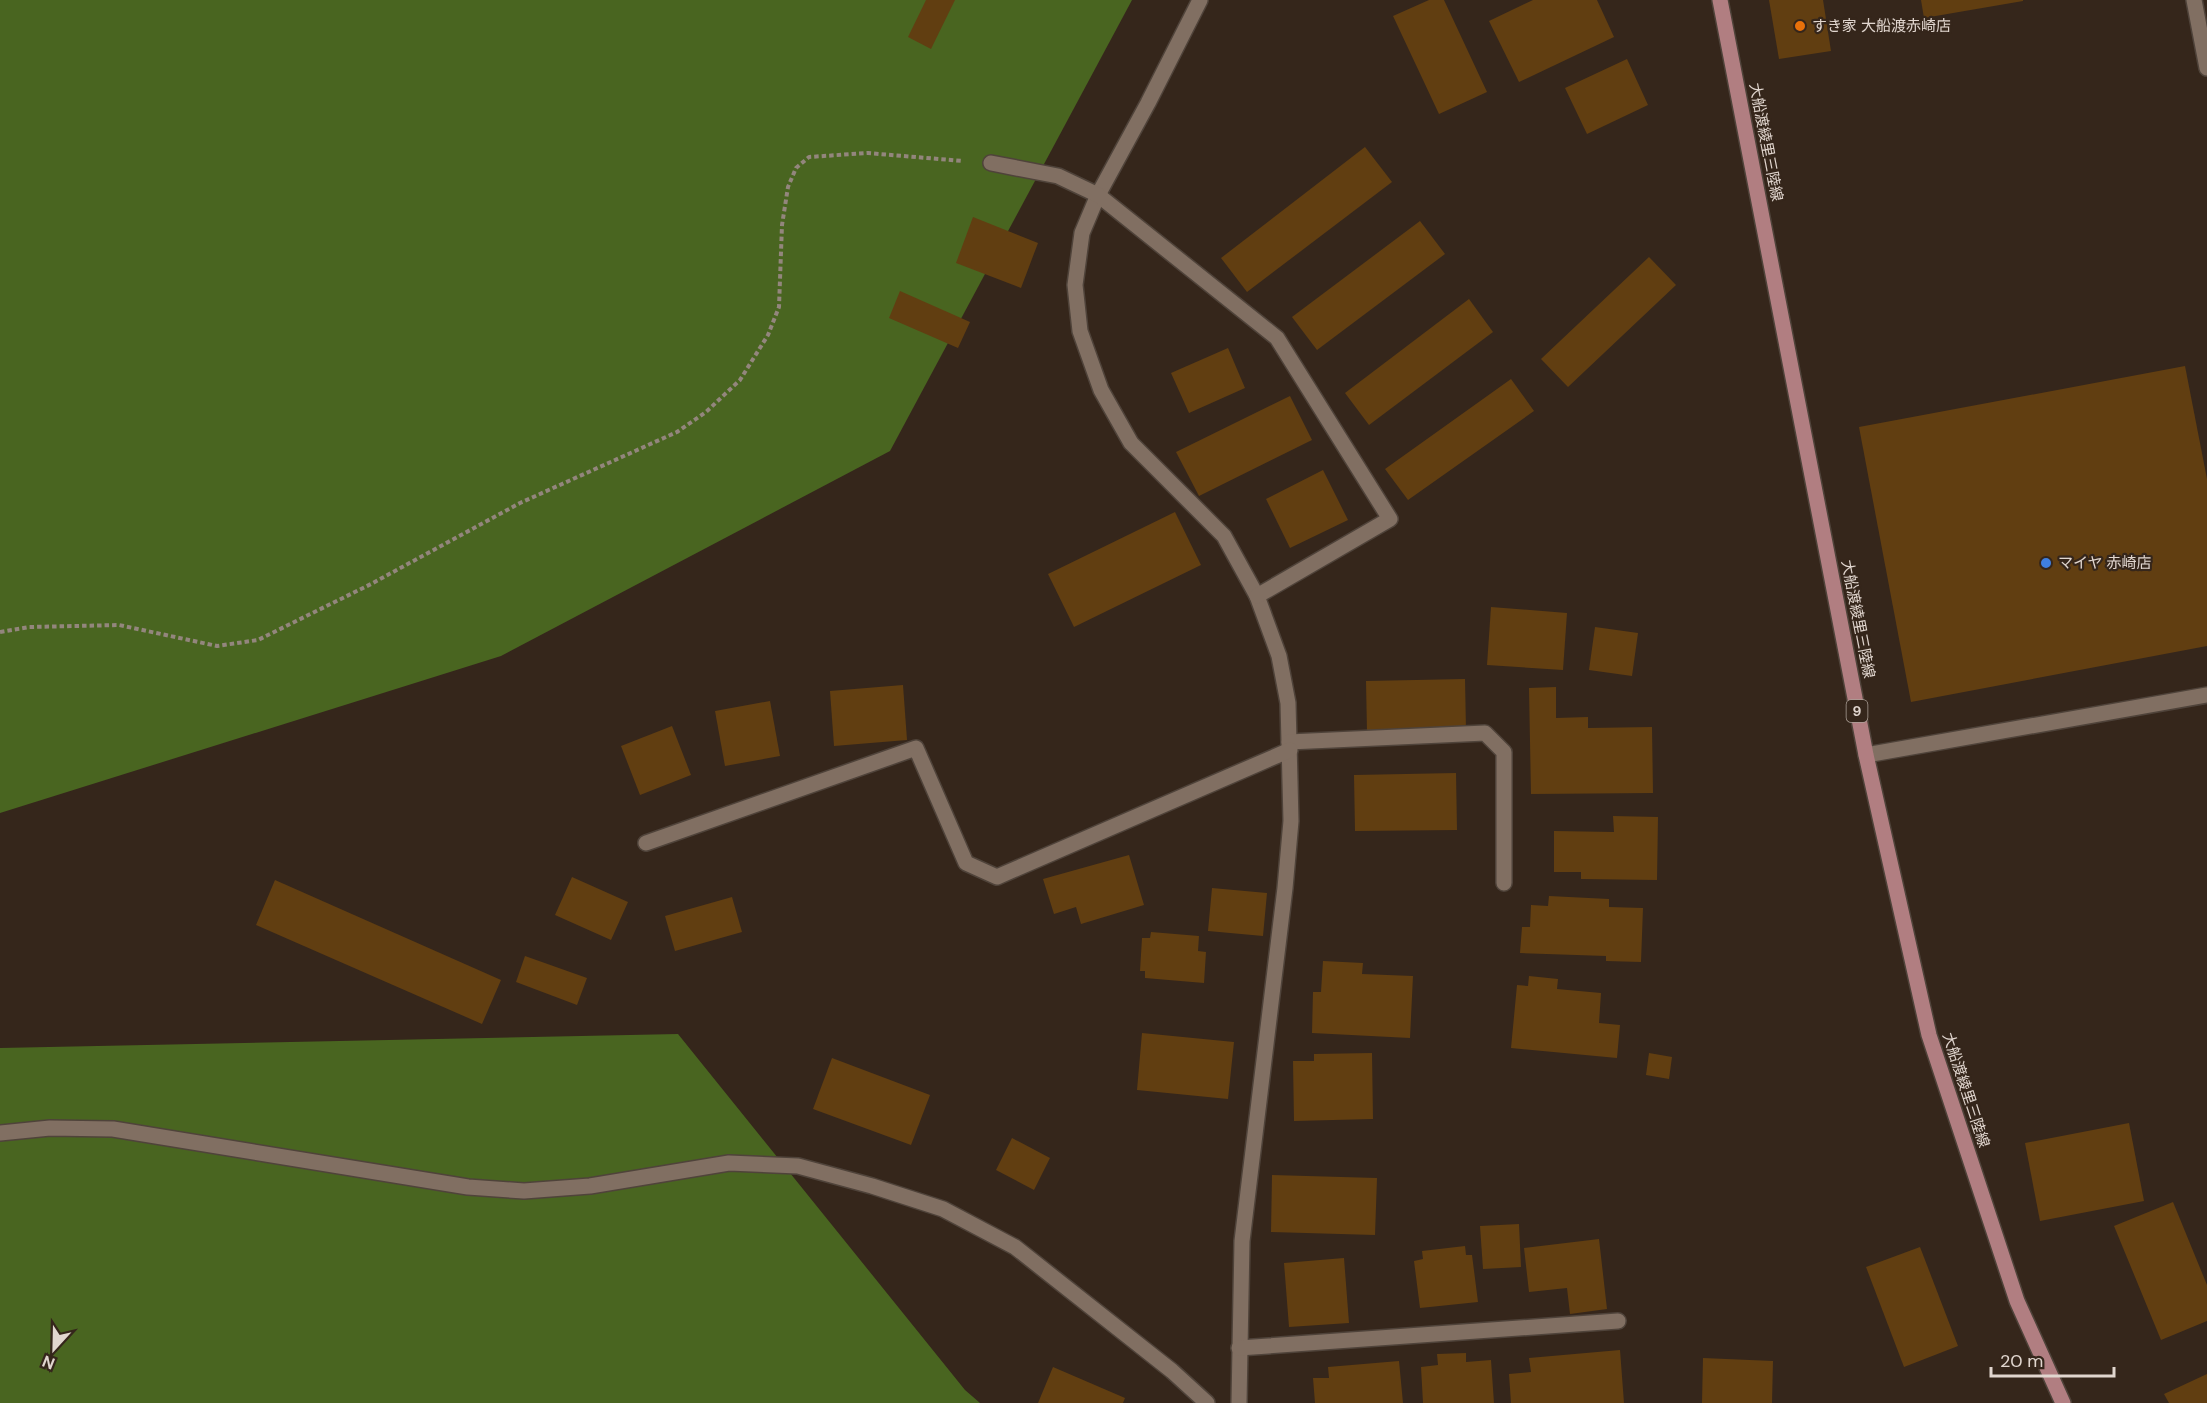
<svg xmlns="http://www.w3.org/2000/svg" width="2207" height="1403" viewBox="0 0 2207 1403" font-family="'DM Sans','Noto Sans JP',sans-serif">
  <style>
    .forest { fill: #496520 }
    .building { fill: #613e11 }
    .lines { fill: none; stroke-linecap: round; stroke-linejoin: round }
    .minor-casing { stroke: #4f433a; stroke-width: 18 }
    .major-casing { stroke: #4f433a; stroke-width: 18 }
    .path { stroke: #93867d; stroke-width: 4; stroke-dasharray: 4.5 3; stroke-linecap: butt }
    .minor { stroke: #816f62; stroke-width: 15 }
    .major { stroke: #b17e81; stroke-width: 15 }
    .food-dot { fill: #e8710a; stroke: #35261b; stroke-width: 2 }
    .shop-dot { fill: #3f7fe0; stroke: #35261b; stroke-width: 2 }
    .labels { text-anchor: middle; stroke-width: 4.5; stroke-linejoin: round; paint-order: stroke }
    .shield { fill: #35261b; stroke: #ada199; stroke-width: 1.5 }
    .shield-label { font-size: 14px; font-weight: bold; fill: #e1d6cf }
    .poi-label { font-size: 15px; fill: #e1d6cf; stroke: #35261b; text-anchor: start }
    .street-label { font-size: 15px; fill: #e1d6cf; stroke: #35261b }
  </style>
  <rect width="100%" height="100%" fill="#35261b"/>
  <g class="forest">
    <polygon points="0,0 1132,0 890,451 501,656 0,813"/>
    <polygon points="678,1034 965,1390 980,1403 0,1403 0,1048"/>
  </g>
  <g class="building">
    <polygon points="926,0 955,0 931,49 908,37"/>
    <polygon points="1429,0 1444,0 1487,92 1439,114 1393,16"/>
    <polygon points="1533,0 1597,0 1614,37 1519,82 1489,21"/>
    <polygon points="1769,0 1823,0 1831,51 1779,59"/>
    <polygon points="1921,0 2023,0 2023,1 1924,18"/>
    <polygon points="1627,59 1648,105 1587,134 1565,88"/>
    <polygon points="1365,147 1392,182 1247,292 1221,258"/>
    <polygon points="973,217 1038,243 1021,288 956,263"/>
    <polygon points="1420,221 1445,254 1317,350 1292,317"/>
    <polygon points="1649,257 1676,285 1568,387 1541,359"/>
    <polygon points="900,291 970,322 958,348 889,318"/>
    <polygon points="1469,299 1493,332 1369,425 1345,393"/>
    <polygon points="1228,348 1245,388 1189,413 1171,373"/>
    <polygon points="2185,366 2207,479 2207,646 1911,702 1859,427"/>
    <polygon points="1511,379 1534,411 1408,500 1385,469"/>
    <polygon points="1290,396 1312,440 1199,496 1176,452"/>
    <polygon points="1323,470 1348,520 1290,548 1266,499"/>
    <polygon points="1175,512 1201,565 1074,627 1048,574"/>
    <polygon points="1491,607 1567,613 1563,670 1487,665"/>
    <polygon points="1595,627 1638,633 1632,676 1589,670"/>
    <polygon points="1465,679 1466,730 1367,732 1366,681"/>
    <polygon points="903,685 907,740 834,746 830,691"/>
    <polygon points="1556,687 1556,718 1588,717 1588,728 1652,727 1653,793 1531,794 1529,688"/>
    <polygon points="770,701 780,756 725,766 715,711"/>
    <polygon points="672,726 691,775 640,795 621,746"/>
    <polygon points="1456,773 1457,830 1355,831 1354,775"/>
    <polygon points="1613,816 1658,817 1657,880 1581,879 1581,872 1554,872 1554,831 1614,832"/>
    <polygon points="1129,855 1144,905 1081,924 1076,907 1054,914 1043,879"/>
    <polygon points="572,877 628,902 611,940 555,915"/>
    <polygon points="275,880 501,980 482,1024 256,925"/>
    <polygon points="1212,888 1267,893 1263,936 1208,931"/>
    <polygon points="1549,896 1609,899 1609,907 1643,908 1641,962 1606,961 1606,956 1520,953 1522,927 1530,927 1531,905 1548,906"/>
    <polygon points="732,897 742,932 675,951 665,916"/>
    <polygon points="1151,932 1199,936 1198,951 1206,952 1204,983 1145,978 1145,971 1140,971 1142,938 1150,938"/>
    <polygon points="525,956 587,978 577,1005 516,982"/>
    <polygon points="1323,961 1363,963 1362,974 1413,976 1410,1038 1312,1033 1313,992 1321,992"/>
    <polygon points="1529,976 1558,979 1557,989 1601,993 1599,1023 1620,1025 1617,1058 1511,1048 1517,985 1528,986"/>
    <polygon points="1142,1033 1234,1042 1228,1099 1137,1090"/>
    <polygon points="1372,1053 1373,1119 1294,1121 1293,1061 1314,1061 1314,1054"/>
    <polygon points="1649,1053 1672,1057 1669,1079 1646,1075"/>
    <polygon points="832,1058 930,1095 911,1145 813,1109"/>
    <polygon points="2129,1123 2144,1201 2040,1221 2025,1143"/>
    <polygon points="1012,1138 1050,1158 1034,1190 996,1170"/>
    <polygon points="1272,1175 1377,1178 1375,1235 1271,1232"/>
    <polygon points="2173,1202 2207,1285 2207,1321 2161,1340 2114,1226"/>
    <polygon points="1519,1224 1521,1267 1483,1269 1480,1226"/>
    <polygon points="1599,1239 1607,1309 1570,1314 1567,1288 1529,1292 1524,1248"/>
    <polygon points="1465,1246 1466,1255 1472,1255 1478,1302 1420,1308 1414,1261 1423,1259 1422,1251"/>
    <polygon points="1920,1247 1958,1346 1904,1367 1866,1267"/>
    <polygon points="1344,1258 1349,1323 1289,1327 1284,1263"/>
    <polygon points="1620,1350 1624,1403 1511,1403 1509,1374 1531,1372 1529,1358"/>
    <polygon points="1466,1353 1466,1362 1491,1360 1494,1403 1423,1403 1421,1367 1438,1365 1437,1354"/>
    <polygon points="1703,1358 1773,1361 1772,1403 1702,1403"/>
    <polygon points="1399,1361 1403,1403 1315,1403 1313,1378 1329,1378 1328,1367"/>
    <polygon points="1053,1367 1125,1398 1123,1403 1038,1403"/>
    <polygon points="2207,1374 2207,1403 2169,1403 2164,1394"/>
  </g>
  <g class="lines">
    <defs>
      <g id="minor">
        <polyline points="1200,0 1148,103 1098,195 1082,233 1075,285 1080,331 1101,390 1131,443 1224,536 1257,596 1279,656 1288,703 1291,821 1285,888 1242,1241 1239,1403"/>
        <polyline points="2194,0 2207,68"/>
        <polyline points="991,163 1058,176 1098,195 1277,338 1390,519 1257,596"/>
        <polyline points="1289,742 1485,733 1504,752 1504,883"/>
        <polyline points="1866,755 2207,695"/>
        <polyline points="646,843 916,748 966,863 997,877 1290,750"/>
        <polyline points="0,1133 50,1128 113,1129 468,1187 524,1191 590,1186 729,1163 798,1166 872,1186 943,1209 1015,1247 1172,1371 1207,1403"/>
        <polyline points="1239,1348 1618,1321"/>
      </g>
      <polyline id="major" points="1720,0 1866,755 1929,1035 2017,1301 2063,1403"/>
    </defs>
    <use href="#minor" class="minor-casing"/>
    <use href="#major" class="major-casing"/>
    <polyline class="path" points="0,632 29,627 119,625 217,646 258,640 371,584 520,503 677,432 706,412 740,380 768,335 779,307 782,225 788,187 796,168 809,157 868,153 963,161"/>
    <use href="#minor" class="minor"/>
    <use href="#major" class="major"/>
  </g>
  <circle class="food-dot" cx="1800" cy="26" r="6"/>
  <circle class="shop-dot" cx="2046" cy="563" r="6"/>
  <g class="labels">
    <rect class="shield" x="1846.5" y="700" width="21" height="22" rx="4.5"/>
    <g class="shield-label">
      <text x="1857" y="716">9</text>
    </g>
    <g class="poi-label">
      <text x="1812" y="31">すき家 大船渡赤崎店</text>
      <text x="2058" y="568">マイヤ 赤崎店</text>
    </g>
    <g class="street-label">
      <text transform="translate(1766 142) rotate(79)" y="5">大船渡綾里三陸線</text>
      <text transform="translate(1858 619) rotate(79)" y="5">大船渡綾里三陸線</text>
      <text transform="translate(1966 1090) rotate(72)" y="5">大船渡綾里三陸線</text>
    </g>
  </g>
  <g transform="translate(54 1349) rotate(202)" stroke="#35261b" stroke-width="4.5" paint-order="stroke">
  <path d="M0-4.5L10 22L0 15L-10 22Z" fill="#e1d6cf"/>
  <text y="-9" font-size="16" font-weight="bold" text-anchor="middle" fill="#e1d6cf">N</text>
  </g>
  <path d="M1991 1367v9h123v-9" fill="none" stroke="#e1d6cf" stroke-width="3"/>
  <text x="2000" y="1367" font-size="18" fill="#e1d6cf" stroke="#35261b" stroke-width="4.5" paint-order="stroke">20 m</text>
</svg>
